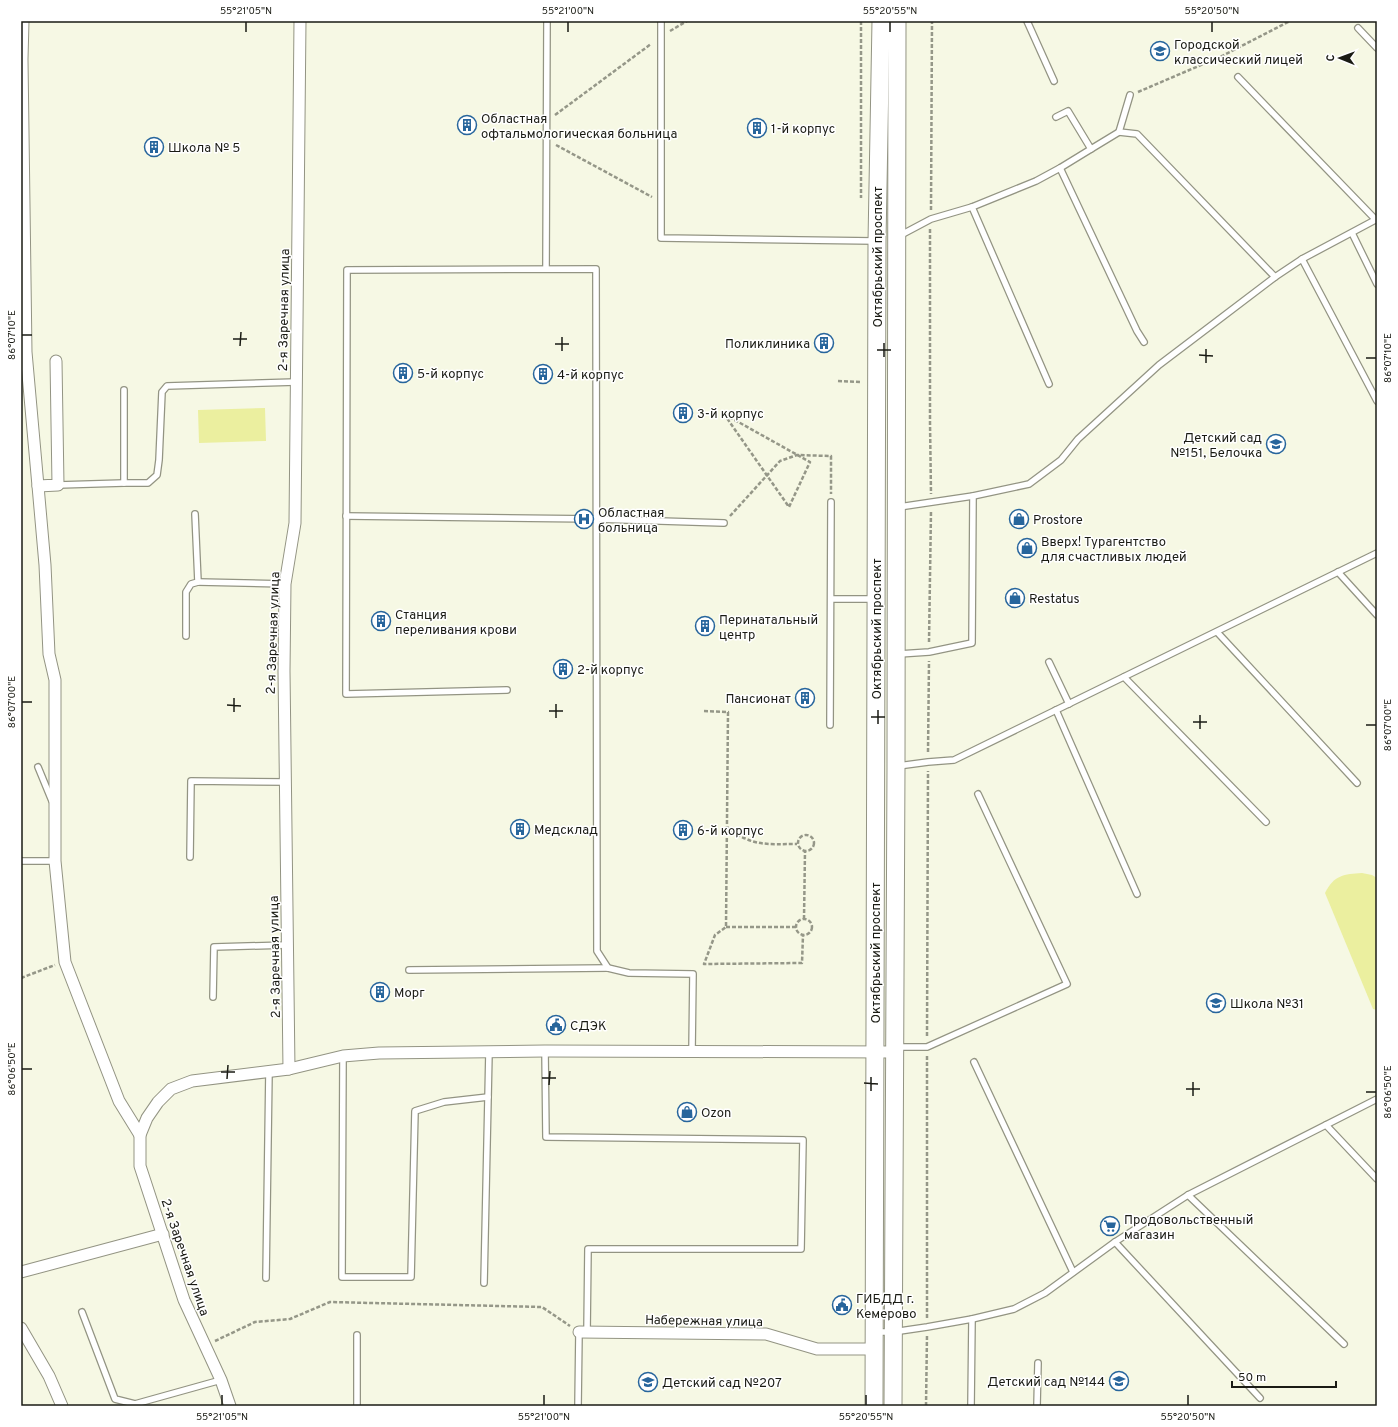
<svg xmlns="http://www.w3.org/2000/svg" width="1398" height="1427" viewBox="0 0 1398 1427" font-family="Overpass,sans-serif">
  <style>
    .green { fill: #ebef9f }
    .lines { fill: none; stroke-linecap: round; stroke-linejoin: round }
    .service-casing { stroke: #939483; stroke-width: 8 }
    .minor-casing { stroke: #939483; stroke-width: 13 }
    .primary-casing { stroke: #939483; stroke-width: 19 }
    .path { stroke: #959788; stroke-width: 2.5; stroke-dasharray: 4 2; stroke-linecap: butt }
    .service { stroke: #fff; stroke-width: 5.5 }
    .minor { stroke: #fff; stroke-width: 11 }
    .primary { stroke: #fff; stroke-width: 17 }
    .ticks { fill: none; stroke: #1a1b14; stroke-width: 1.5 }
    .labels { text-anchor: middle; stroke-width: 3; stroke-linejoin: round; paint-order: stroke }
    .poi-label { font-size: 13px; fill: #1a1b14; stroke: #fff; text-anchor: start }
    .street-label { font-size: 13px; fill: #1a1b14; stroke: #fff }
    .neatline { fill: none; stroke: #1a1b14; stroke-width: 1.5 }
    .ticks-label { font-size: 10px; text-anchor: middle; fill: #1a1b14 }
  </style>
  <rect width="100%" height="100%" fill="#f6f8e4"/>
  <g class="green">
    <polygon points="265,408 266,441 199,443 198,410"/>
    <path d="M1362 873 1372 875 1377 878V1010L1373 1009 1325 893C1334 875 1344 874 1362 873Z"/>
  </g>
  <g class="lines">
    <defs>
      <g id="service">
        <polyline points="661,21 661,238 875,241"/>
        <polyline points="1027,21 1054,81"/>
        <polyline points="1358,28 1377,48"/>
        <polyline points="1238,77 1376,220"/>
        <polyline points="1119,132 1137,134 1275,277"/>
        <polyline points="1091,149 1119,132 1130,95"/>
        <polyline points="1060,168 1137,331 1144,342"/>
        <polyline points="972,207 1049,384"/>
        <polyline points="1352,233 1377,284"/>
        <polyline points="899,236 931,219 972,207 1036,181 1060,168 1091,149 1068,111 1056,117"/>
        <polyline points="1302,259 1377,401"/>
        <polyline points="546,269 547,21"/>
        <polyline points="124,483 124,390"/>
        <polyline points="58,485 124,483 148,483 157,475 159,460 162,392 167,386 296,382"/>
        <polyline points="899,507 973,496 1029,484 1061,460 1078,439 1159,365 1221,318 1275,277 1302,259 1377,219"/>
        <polyline points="346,516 596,519 724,523"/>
        <polyline points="1338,572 1377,615"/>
        <polyline points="198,582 285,584"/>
        <polyline points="831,599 874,599"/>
        <polyline points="1217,632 1357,783"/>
        <polyline points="186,636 186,592 191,584 198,582 195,514"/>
        <polyline points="899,654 929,652 972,643 973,496"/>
        <polyline points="1049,662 1069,704"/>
        <polyline points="1124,677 1266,822"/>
        <polyline points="507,690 346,694 347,270 596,269 597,951 608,968 629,973 693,974 692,1051"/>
        <polyline points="1056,710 1137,894"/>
        <polyline points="830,725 831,502"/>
        <polyline points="898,766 928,762 954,760 1377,553"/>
        <polyline points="38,767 52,801"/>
        <polyline points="190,857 191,781 286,782"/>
        <polyline points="21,861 55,861"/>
        <polyline points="409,970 608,968"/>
        <polyline points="213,997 214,947 287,945"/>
        <polyline points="897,1047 927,1047 1067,984 978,794"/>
        <polyline points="545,1051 546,1137 803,1140 801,1249 588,1249 587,1332"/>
        <polyline points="343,1056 342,1277 411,1277 415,1111 444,1102 488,1097"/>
        <polyline points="974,1062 1073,1272"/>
        <polyline points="1326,1125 1377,1179"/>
        <polyline points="1188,1195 1344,1344"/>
        <polyline points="1115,1242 1260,1398"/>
        <polyline points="266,1278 269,1071"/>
        <polyline points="484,1283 489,1052"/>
        <polyline points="82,1312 115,1399 135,1404 221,1380"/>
        <polyline points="877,1332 893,1332 927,1327 972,1319 1014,1309 1045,1293 1115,1242 1188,1195 1377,1099"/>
        <polyline points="357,1406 357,1335"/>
        <polyline points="578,1406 579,1332"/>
        <polyline points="971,1406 972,1319"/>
        <polyline points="1037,1406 1038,1363"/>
      </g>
      <g id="minor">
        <polyline points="23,21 22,59 26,352 38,486"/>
        <polyline points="56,361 58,485 38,486 45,565 49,654 55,680 55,861 65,962 119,1101 140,1135"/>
        <polyline points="289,1069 284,671 285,584 295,523 300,21"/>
        <polyline points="21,1272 163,1234"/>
        <polyline points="21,1328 49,1376 62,1406"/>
        <polyline points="579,1332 766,1334 817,1349 874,1349"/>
        <polyline points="230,1406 221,1380 184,1300 140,1166 140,1135 147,1118 158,1102 171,1089 192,1081 289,1069 343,1056 379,1053 545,1051 894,1052"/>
      </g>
      <g id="primary">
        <polyline points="874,1406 877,241 881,21"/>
        <polyline points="893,1406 896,767 897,21"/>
      </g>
    </defs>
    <use href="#service" class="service-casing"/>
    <use href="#minor" class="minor-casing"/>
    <use href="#primary" class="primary-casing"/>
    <g class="path">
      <polyline points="861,21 861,198"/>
      <polyline points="670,31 687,21"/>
      <polyline points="1138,92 1222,56 1290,21"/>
      <polyline points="555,115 651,44"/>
      <polyline points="556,145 652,197"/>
      <polyline points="931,210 932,21"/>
      <polyline points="930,229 930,422 931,494"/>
      <polyline points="838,381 860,382"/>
      <polygon points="724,414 810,462 789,507"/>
      <polyline points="730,516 780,461 797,455 831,456 831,494"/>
      <polyline points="929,642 931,511"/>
      <polyline points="704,711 728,712 726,927 715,935 704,964 802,963 803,935"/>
      <polyline points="928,752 929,661"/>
      <path d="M727 827C752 847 767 844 797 844"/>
      <circle cx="806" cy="843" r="8"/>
      <polyline points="804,919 805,851"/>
      <circle cx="804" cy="927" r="8"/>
      <polyline points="726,927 796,927"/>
      <polyline points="21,978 55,965"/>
      <polyline points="927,1036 928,771"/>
      <polyline points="927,1318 927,1055"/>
      <polyline points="215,1341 255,1322 290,1319 330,1302 542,1307 570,1326"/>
      <polyline points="926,1406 927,1335"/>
    </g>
    <use href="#service" class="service"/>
    <use href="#minor" class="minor"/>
    <use href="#primary" class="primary"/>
  </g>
  <path class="ticks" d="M246 32V22M568 32V22M890 32V22M1212 32V22M22 335H32M233 339H247M555 344H569M240 346 241 332M877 350H891M562 351V337M1199 355 1213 356M884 357V343M1366 358H1376M1206 363V349M22 702H32M227 705 241 706M549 711H563M234 712V698M871 717H885M556 718V704M1193 722H1207M878 724V710M1366 725H1376M1200 729V715M22 1069H32M221 1072H235M542 1078H556M227 1079 228 1065M864 1083 878 1084M549 1085 550 1071M1186 1089H1200M871 1091V1077M1366 1092H1376M1193 1096V1082M222 1405V1395M544 1405V1395M866 1405V1395M1188 1405V1395"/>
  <defs>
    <symbol id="school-ring" viewBox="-11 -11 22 22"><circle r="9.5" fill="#fff" stroke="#27659c" stroke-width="1.5"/><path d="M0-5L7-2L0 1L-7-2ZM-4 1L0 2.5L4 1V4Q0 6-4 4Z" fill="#27659c"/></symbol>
    <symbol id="building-ring" viewBox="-11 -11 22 22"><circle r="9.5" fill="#fff" stroke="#27659c" stroke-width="1.5"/><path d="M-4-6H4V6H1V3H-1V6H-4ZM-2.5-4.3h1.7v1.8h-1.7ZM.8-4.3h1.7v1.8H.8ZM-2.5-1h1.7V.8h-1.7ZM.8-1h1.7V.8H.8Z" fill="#27659c"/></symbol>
    <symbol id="hospital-ring" viewBox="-11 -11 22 22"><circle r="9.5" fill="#fff" stroke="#27659c" stroke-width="1.5"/><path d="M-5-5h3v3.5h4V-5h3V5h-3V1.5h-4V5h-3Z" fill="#27659c"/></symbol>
    <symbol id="shop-ring" viewBox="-11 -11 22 22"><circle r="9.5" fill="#fff" stroke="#27659c" stroke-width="1.5"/><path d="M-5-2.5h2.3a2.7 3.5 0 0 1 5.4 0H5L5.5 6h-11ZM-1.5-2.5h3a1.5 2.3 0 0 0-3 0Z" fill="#27659c"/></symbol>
    <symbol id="civic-ring" viewBox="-11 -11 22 22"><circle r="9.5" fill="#fff" stroke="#27659c" stroke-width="1.5"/><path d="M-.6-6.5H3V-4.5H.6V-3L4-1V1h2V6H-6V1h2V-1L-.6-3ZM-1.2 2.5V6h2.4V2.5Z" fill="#27659c"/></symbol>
    <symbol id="supermarket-ring" viewBox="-11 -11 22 22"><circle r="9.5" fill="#fff" stroke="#27659c" stroke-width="1.5"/><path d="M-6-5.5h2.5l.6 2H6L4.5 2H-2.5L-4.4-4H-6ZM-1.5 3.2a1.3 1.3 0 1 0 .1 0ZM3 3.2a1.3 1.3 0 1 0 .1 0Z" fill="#27659c"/></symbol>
  </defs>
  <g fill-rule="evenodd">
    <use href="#school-ring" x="1149" y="40" width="22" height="22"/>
    <use href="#building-ring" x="456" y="114" width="22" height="22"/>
    <use href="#building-ring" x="746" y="117" width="22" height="22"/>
    <use href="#building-ring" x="143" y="136" width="22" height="22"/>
    <use href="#building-ring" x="813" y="332" width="22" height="22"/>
    <use href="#building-ring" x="392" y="362" width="22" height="22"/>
    <use href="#building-ring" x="532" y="363" width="22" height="22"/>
    <use href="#building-ring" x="672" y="402" width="22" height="22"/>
    <use href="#school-ring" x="1265" y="433" width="22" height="22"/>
    <use href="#hospital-ring" x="573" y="508" width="22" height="22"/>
    <use href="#shop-ring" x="1008" y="508" width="22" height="22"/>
    <use href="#shop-ring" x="1016" y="537" width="22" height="22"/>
    <use href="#shop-ring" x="1004" y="587" width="22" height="22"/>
    <use href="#building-ring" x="370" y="610" width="22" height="22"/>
    <use href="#building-ring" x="694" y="615" width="22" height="22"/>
    <use href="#building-ring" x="552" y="658" width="22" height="22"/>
    <use href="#building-ring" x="794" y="687" width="22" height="22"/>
    <use href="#building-ring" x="509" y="818" width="22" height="22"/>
    <use href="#building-ring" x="672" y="819" width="22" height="22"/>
    <use href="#building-ring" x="369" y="981" width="22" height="22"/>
    <use href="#school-ring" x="1205" y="992" width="22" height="22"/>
    <use href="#civic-ring" x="545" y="1014" width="22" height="22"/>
    <use href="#shop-ring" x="676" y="1101" width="22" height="22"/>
    <use href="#supermarket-ring" x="1099" y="1215" width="22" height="22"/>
    <use href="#civic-ring" x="831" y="1294" width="22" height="22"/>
    <use href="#school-ring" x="1108" y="1370" width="22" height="22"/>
    <use href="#school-ring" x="637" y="1371" width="22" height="22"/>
  </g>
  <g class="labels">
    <g class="poi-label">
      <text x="1174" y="49">Городской<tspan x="1174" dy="15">классический лицей</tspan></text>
      <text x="481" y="123">Областная<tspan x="481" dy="15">офтальмологическая больница</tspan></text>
      <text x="771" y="133">1-й корпус</text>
      <text x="168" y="152">Школа № 5</text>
      <text x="810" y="348" text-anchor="end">Поликлиника</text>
      <text x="417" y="378">5-й корпус</text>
      <text x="557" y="379">4-й корпус</text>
      <text x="697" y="418">3-й корпус</text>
      <text x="1262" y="442" text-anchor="end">Детский сад<tspan x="1262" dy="15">№151, Белочка</tspan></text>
      <text x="598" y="517">Областная<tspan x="598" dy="15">больница</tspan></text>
      <text x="1033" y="524">Prostore</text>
      <text x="1041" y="546">Вверх! Турагентство<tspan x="1041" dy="15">для счастливых людей</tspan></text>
      <text x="1029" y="603">Restatus</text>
      <text x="395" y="619">Станция<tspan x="395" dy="15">переливания крови</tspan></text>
      <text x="719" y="624">Перинатальный<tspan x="719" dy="15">центр</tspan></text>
      <text x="577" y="674">2-й корпус</text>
      <text x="791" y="703" text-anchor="end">Пансионат</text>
      <text x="534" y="834">Медсклад</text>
      <text x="697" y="835">6-й корпус</text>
      <text x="394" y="997">Морг</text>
      <text x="1230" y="1008">Школа №31</text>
      <text x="570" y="1030">СДЭК</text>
      <text x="701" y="1117">Ozon</text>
      <text x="1124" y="1224">Продовольственный<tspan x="1124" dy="15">магазин</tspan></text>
      <text x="856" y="1303">ГИБДД г.<tspan x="856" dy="15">Кемерово</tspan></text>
      <text x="1105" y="1386" text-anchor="end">Детский сад №144</text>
      <text x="662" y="1387">Детский сад №207</text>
    </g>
    <g class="street-label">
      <text transform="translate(877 257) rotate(-90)" y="5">Октябрьский проспект</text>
      <text transform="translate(283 310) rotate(-89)" y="5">2-я Заречная улица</text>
      <text transform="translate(876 629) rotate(-90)" y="5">Октябрьский проспект</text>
      <text transform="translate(272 633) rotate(-88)" y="5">2-я Заречная улица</text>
      <text transform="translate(875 953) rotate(-90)" y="5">Октябрьский проспект</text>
      <text transform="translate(274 957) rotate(-91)" y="5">2-я Заречная улица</text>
      <text transform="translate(186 1257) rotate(71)" y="5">2-я Заречная улица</text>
      <text transform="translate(704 1320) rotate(1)" y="5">Набережная улица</text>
    </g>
  </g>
  <rect width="1398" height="1427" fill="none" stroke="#ffffff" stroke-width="44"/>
  <g transform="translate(1340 58) rotate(271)" stroke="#ffffff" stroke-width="3" paint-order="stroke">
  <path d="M0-3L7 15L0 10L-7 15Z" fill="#1a1b14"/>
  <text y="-6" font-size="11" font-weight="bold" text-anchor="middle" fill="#1a1b14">С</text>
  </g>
  <path d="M1232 1381v6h104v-6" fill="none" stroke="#1a1b14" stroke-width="2"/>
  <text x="1238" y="1381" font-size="12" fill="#1a1b14" stroke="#ffffff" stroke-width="3" paint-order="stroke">50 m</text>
  <rect x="22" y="22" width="1354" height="1383" class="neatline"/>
  <g class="ticks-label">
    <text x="246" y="14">55°21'05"N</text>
    <text x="568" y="14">55°21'00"N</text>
    <text x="890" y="14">55°20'55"N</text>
    <text x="1212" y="14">55°20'50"N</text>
    <text transform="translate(11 335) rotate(-90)" y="4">86°07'10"E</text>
    <text transform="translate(1387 358) rotate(-90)" y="4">86°07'10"E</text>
    <text transform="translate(11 702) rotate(-90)" y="4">86°07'00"E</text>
    <text transform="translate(1387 725) rotate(-90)" y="4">86°07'00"E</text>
    <text transform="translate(11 1069) rotate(-90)" y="4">86°06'50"E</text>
    <text transform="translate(1387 1092) rotate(-90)" y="4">86°06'50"E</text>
    <text x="222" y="1420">55°21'05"N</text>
    <text x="544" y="1420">55°21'00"N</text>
    <text x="866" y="1420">55°20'55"N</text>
    <text x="1188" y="1420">55°20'50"N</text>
  </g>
</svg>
